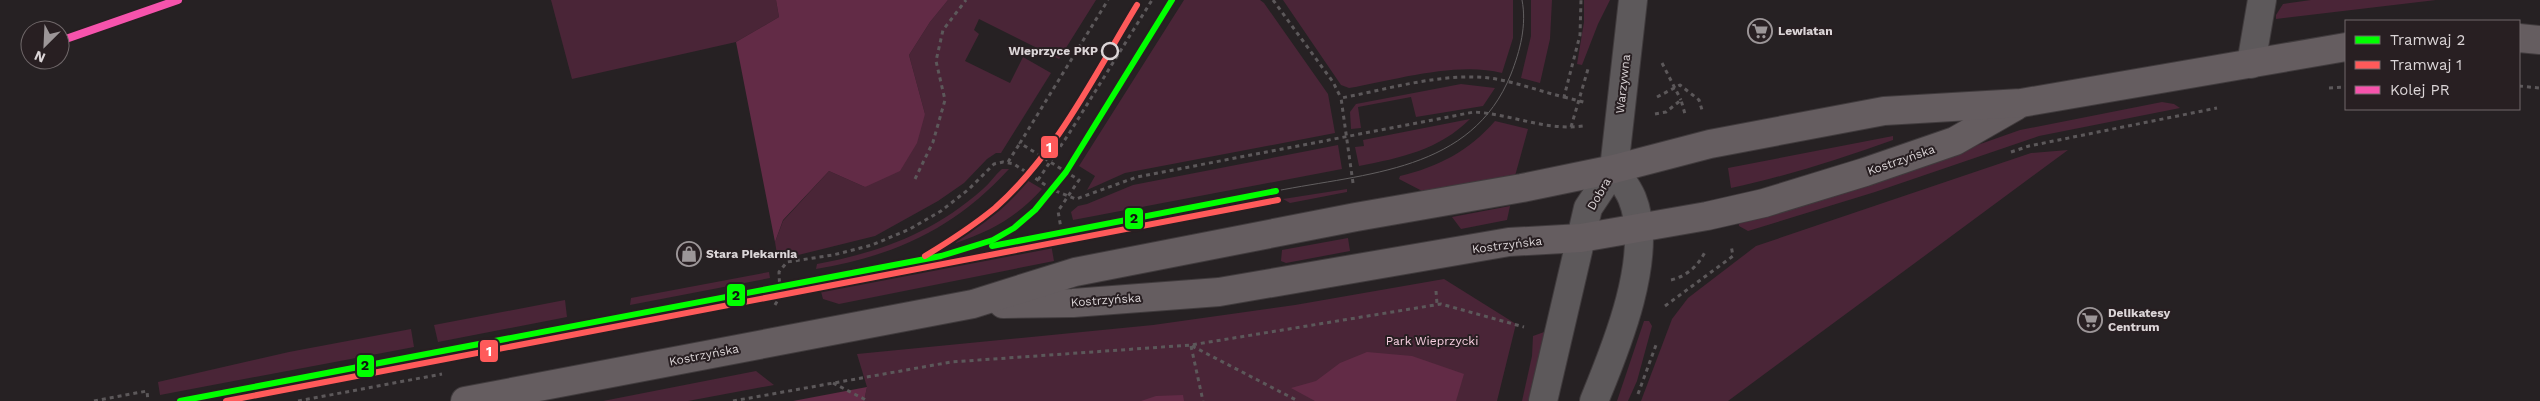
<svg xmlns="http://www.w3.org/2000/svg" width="2540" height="401" viewBox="0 0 2540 401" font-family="'Work Sans',sans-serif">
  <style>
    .green { fill: #4a2537 }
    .forest { fill: #622b46 }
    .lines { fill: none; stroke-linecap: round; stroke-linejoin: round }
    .minor-casing { stroke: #403b3d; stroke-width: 30 }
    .major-casing { stroke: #403b3d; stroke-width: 30 }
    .path { stroke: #5c585a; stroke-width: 3; stroke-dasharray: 4 4; stroke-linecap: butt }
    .minor { stroke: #5d595b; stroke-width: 28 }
    .major { stroke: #655d60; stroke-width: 28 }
    .tram { stroke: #625f60; stroke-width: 1 }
    .rail-1-casing { stroke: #281f22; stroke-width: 11 }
    .rail-1 { stroke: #f653ac; stroke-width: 8 }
    .tram-1-casing { stroke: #281f22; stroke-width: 10 }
    .tram-2-casing { stroke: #281f22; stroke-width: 10 }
    .tram-1 { stroke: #0f0; stroke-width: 6 }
    .tram-2 { stroke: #ff5a5a; stroke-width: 6 }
    .stop-dot { fill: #281f22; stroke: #dbd5d7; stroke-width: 2.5 }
    .labels { text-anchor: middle; stroke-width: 4; stroke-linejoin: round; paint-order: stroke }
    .poi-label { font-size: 12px; font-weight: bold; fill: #dbd5d7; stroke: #281f22; text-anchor: start }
    .stop-label { font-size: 12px; font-weight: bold; fill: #dbd5d7; stroke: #281f22; text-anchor: end }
    .street-label { font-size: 12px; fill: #dbd5d7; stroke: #281f22 }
    .park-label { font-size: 12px; fill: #f6cedf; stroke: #281f22 }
    .line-badge { stroke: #281f22; stroke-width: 2 }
    .badge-label { font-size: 14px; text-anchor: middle; font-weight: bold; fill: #fff }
    .pale-badge-label { font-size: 14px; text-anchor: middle; font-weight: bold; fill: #111 }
  </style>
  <rect width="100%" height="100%" fill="#262123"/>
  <g class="green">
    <polygon points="551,0 776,0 779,17 736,42 572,79"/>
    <polygon points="948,0 1096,0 1059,59 979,19 974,30 979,34 965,61 1010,83 1023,57 1051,73 1001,153 996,153 987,159 964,183 938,201 875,236 778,260 775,242 783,221 829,171 865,187 925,114 909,55 930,22"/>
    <polygon points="1184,0 1260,0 1264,3 1328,94 1335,133 1125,173 1087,190 1095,176 1079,166"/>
    <path d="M1283 0H1513V38L1502 73C1458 61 1394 80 1349 88L1341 85Z"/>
    <polygon points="1531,0 1552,0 1550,39 1540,83 1521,78 1531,36"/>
    <polygon points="1584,0 1610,0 1598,24 1582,65 1577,64 1584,22"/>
    <polygon points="2311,0 2436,0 2276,19 2276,15 2283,4"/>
    <polygon points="1461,84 1495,88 1483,106 1416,117 1411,97 1358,107 1361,128 1351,129 1350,112 1356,104"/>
    <polygon points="2162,102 2174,104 2180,108 2039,136 1875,192 1748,231 1739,226 1738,220 1952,154 2020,130"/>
    <path d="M1470 119C1439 150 1400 158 1359 166L1355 147 1364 146 1363 140Z"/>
    <path d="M1495 121 1528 129 1515 176 1426 193 1399 179 1400 176C1438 167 1469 151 1495 121Z"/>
    <path d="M1893 136V140C1840 159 1787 176 1731 188L1728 168Z"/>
    <polygon points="1338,145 1342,169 1073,220 1071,212 1078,206 1087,204 1133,185"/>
    <polygon points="2068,150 1728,401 1641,401 1672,319 1688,298 1756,246 2031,153"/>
    <path d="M1002 169H1009C955 228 895 256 816 269L817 264C881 252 933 233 983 189 990 183 995 175 1002 169Z"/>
    <path d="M1025 179 1042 189C1017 217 991 231 956 243L955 240 990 214Z"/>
    <polygon points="1347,189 1347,192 1290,203 1283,199"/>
    <polygon points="1510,206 1507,220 1461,229 1452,217"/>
    <polygon points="1348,238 1350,251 1286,263 1281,261 1282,250"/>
    <polygon points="1051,244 1054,261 839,304 823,299 820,288"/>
    <polygon points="769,272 770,278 630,305 631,298"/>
    <polygon points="1444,279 1516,324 1497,401 864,401 867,387 857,354 1153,325 1295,305"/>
    <polygon points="565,300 567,317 438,342 434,325"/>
    <polygon points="1644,321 1649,321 1652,326 1637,381 1628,401 1617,401"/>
    <polygon points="411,329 414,347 160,395 158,382 289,352"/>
    <polygon points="1547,331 1532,401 1522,401 1532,356 1533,336"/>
    <polygon points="756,371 774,385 688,401 603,401"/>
  </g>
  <g class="forest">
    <polygon points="776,0 948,0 930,22 909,55 925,114 917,143 900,171 865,187 829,171 783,220 775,242 736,42 779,17"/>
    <polygon points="1367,352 1412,356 1464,374 1456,401 1315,401 1291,388 1316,381 1340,363"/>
    <polygon points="867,387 864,401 793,401"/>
    <polygon points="1183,395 1184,401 1141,401 1156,396"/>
  </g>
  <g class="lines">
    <defs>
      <g id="minor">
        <polyline points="2251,64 2262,0"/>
        <polyline points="1543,401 1588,208 1614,169 1633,0"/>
        <path d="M1594 401C1616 348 1655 254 1632 198 1628 188 1620 178 1614 169"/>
      </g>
      <g id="major">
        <polyline points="2519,38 2540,40"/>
        <polyline points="1003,304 1073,303 1219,292 1509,242 1581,238 1707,216 1764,203 1865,172 1955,141 2016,106"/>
        <polyline points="465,401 973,304 1075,272 1356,217 1522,188 1614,169 1710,144 1884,111 2021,103 2346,47"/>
      </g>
    </defs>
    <use href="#minor" class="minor-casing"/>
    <use href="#major" class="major-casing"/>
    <g class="path">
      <polyline points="1273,0 1333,82 1341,98"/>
      <polyline points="1662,63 1681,100"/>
      <polyline points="2519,86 2540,88"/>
      <polyline points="2329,88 2346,87"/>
      <polyline points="1564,97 1587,103"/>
      <polyline points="1657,97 1680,85 1699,100 1702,110"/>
      <polyline points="1655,114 1666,112 1681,100 1685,114"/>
      <polyline points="1571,127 1588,69"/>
      <polyline points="2011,152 2029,146 2217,108"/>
      <polyline points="1008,162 1020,143"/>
      <polyline points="915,179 933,142 945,100 936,61 943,30 966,0"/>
      <polyline points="1038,180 1070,132 1152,0"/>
      <path d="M1353 183 1341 98C1384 90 1430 76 1474 77 1504 77 1534 90 1564 97L1580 35 1581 0"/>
      <polyline points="1063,240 1058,211 1079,180 1020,143 1108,0"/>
      <path d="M1671 280C1687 276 1698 266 1705 252"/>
      <polyline points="1436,291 1437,304"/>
      <path d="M775 305 780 296 779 272 787 262 833 255 872 245 910 229 941 211 969 189 994 164 1003 162 1014 164 1053 190 1076 199 1137 177 1474 112C1511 114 1545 131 1583 126"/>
      <polyline points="1665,306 1733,256 1731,245"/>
      <polyline points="1191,346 1203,401"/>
      <polyline points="1192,346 1298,401"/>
      <polyline points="833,383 868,401"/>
      <polyline points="1638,394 1656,345"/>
      <polyline points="94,401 147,391 148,401"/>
      <polyline points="298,401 442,374"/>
      <polyline points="733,401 951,362 1191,345 1441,304 1524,327"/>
    </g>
    <use href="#minor" class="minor"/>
    <use href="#major" class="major"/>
    <path class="tram" d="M1276 191C1366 173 1472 172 1511 74 1520 51 1527 25 1522 0"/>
    <defs>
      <polyline id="rail-1" points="60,41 178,0"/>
    </defs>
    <use href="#rail-1" class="rail-1-casing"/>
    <use href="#rail-1" class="rail-1"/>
    <defs>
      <g id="tram-1">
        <polyline points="992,246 1276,191"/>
        <polyline points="180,401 941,256 993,240 1014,228 1035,210 1066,172 1172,0"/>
      </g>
      <g id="tram-2">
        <path d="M925 256C950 241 973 226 995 208 1057 153 1095 74 1137 5"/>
        <polyline points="226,401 1278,200"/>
      </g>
    </defs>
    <use href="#tram-1" class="tram-1-casing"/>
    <use href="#tram-2" class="tram-2-casing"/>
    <use href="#tram-1" class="tram-1"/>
    <use href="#tram-2" class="tram-2"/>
  </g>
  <defs>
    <symbol id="supermarket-ring" viewBox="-11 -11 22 22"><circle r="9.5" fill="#281f22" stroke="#9c9698" stroke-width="1.5"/><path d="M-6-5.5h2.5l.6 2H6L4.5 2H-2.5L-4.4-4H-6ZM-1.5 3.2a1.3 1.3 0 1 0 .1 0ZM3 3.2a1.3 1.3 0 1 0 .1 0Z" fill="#9c9698"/></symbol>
    <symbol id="shop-ring" viewBox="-11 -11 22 22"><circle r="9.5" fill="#281f22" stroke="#9c9698" stroke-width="1.5"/><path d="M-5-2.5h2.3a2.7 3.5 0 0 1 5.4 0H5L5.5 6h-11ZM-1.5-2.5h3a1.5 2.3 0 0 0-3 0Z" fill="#9c9698"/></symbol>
  </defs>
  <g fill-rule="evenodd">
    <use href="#supermarket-ring" x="1746" y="17" width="28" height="28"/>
    <use href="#shop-ring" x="675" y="240" width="28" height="28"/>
    <use href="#supermarket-ring" x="2076" y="306" width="28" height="28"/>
  </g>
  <circle class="stop-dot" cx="1110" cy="51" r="8"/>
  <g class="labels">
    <g class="poi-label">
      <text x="1778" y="35">Lewiatan</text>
      <text x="706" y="258">Stara Piekarnia</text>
      <text x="2108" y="317">Delikatesy<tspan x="2108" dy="14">Centrum</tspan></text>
    </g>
    <g class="stop-label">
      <text x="1098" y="55">Wieprzyce PKP</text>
    </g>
    <g class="street-label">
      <text transform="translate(1623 84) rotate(-84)" y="4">Warzywna</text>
      <text transform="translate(1901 160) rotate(-19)" y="4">Kostrzyńska</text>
      <text transform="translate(1599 194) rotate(-60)" y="4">Dobra</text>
      <text transform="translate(1507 245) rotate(-7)" y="4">Kostrzyńska</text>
      <text transform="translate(1106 300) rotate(-4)" y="4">Kostrzyńska</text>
      <text transform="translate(704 355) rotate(-11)" y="4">Kostrzyńska</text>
    </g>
    <g class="park-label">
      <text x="1432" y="345">Park Wieprzycki</text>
    </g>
  </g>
  <g class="line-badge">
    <rect x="1040" y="135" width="19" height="24" rx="5" fill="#ff5a5a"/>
    <rect x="1124" y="207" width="20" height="23" rx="5" fill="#0f0"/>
    <rect x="726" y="283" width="20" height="24" rx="5" fill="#0f0"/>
    <rect x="479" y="339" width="20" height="24" rx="5" fill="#ff5a5a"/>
    <rect x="356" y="354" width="19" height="24" rx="5" fill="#0f0"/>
  </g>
  <g class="badge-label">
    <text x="1049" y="152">1</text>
    <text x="489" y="356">1</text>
  </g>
  <g class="pale-badge-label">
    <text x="1134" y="223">2</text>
    <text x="736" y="300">2</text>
    <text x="365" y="370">2</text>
  </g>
  <rect x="2345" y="20" width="175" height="90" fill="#281f22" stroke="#70686a"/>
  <rect x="2355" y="36" width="25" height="8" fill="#00ff00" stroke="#70686a"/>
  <text x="2390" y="45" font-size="15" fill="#dbd5d7">Tramwaj 2</text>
  <rect x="2355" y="61" width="25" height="8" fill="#ff5a5a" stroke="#70686a"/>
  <text x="2390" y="70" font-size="15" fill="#dbd5d7">Tramwaj 1</text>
  <rect x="2355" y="86" width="25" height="8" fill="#f653ac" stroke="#70686a"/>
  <text x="2390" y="95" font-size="15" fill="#dbd5d7">Kolej PR</text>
  <g transform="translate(45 45) rotate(204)"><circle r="24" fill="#281f22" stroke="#70686a"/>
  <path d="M0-4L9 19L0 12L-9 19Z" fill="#9c9698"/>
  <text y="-8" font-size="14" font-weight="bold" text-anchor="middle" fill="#dbd5d7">N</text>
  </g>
</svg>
